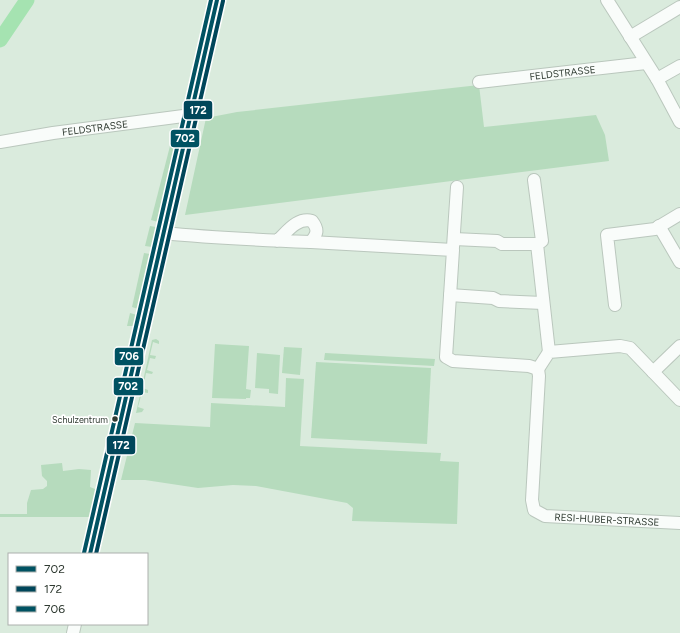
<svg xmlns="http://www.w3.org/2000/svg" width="680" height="633" viewBox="0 0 680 633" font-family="Figtree,sans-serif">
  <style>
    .green { fill: #b6dbbd }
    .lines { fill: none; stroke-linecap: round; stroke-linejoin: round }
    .river { stroke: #a5e3b1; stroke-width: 15 }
    .minor-casing { stroke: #bac7bd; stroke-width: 14 }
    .minor { stroke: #f9fcfa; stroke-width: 12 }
    .bus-1-casing { stroke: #fff; stroke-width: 7 }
    .bus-2-casing { stroke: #fff; stroke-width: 7 }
    .bus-3-casing { stroke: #fff; stroke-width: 7 }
    .bus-1 { stroke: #005262; stroke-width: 4 }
    .bus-2 { stroke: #00465a; stroke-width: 4 }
    .bus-3 { stroke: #005262; stroke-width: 4 }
    .bus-dot { fill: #2f3a31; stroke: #fff; stroke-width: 1.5 }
    .labels { text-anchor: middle; stroke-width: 3.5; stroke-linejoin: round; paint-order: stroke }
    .bus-label { font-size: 9px; fill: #2f3a31; stroke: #fff; text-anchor: end }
    .street-label { font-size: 10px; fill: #2f3a31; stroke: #fff }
    .line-badge { stroke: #fff; stroke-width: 1.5 }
    .badge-label { font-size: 11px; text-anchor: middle; font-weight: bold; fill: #fff }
  </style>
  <rect width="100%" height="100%" fill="#daebdd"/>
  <g class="green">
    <polygon points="479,85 484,127 596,115 605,135 609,161 185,215 206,118 237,112"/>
    <polygon points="170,146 175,147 158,222 151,220"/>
    <polygon points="150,226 156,227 152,247 145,246"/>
    <polygon points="144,253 150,254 138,309 132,307"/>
    <polygon points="130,313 137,315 133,326 127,326"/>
    <polygon points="148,339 132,411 129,407 144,343"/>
    <polygon points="156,339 159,341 159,344 153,342 150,355 156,356 155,359 150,358 147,370 153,372 152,374 146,373 143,388 148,390 148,393 142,392 138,407 144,409 142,412 136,413 152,340"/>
    <polygon points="215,344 249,346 246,389 251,390 250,398 246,398 246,399 212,398"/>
    <polygon points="284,347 302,348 300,375 282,373"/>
    <polygon points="257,353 280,355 278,394 269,393 269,389 255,388"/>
    <polygon points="325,353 435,359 434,366 324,360"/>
    <polygon points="316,362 431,368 427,444 311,438"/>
    <polygon points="286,378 304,379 300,446 441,453 440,461 459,462 457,524 352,521 353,508 347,503 256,486 233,485 198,488 145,480 121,480 135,423 210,427 211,403 285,407"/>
    <polygon points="62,463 63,471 79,469 91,470 90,487 100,491 93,517 0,517 0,514 27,514 27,503 31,490 43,489 47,486 47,481 42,476 41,465"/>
  </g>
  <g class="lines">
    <polyline class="river" points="0,40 27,0"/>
    <defs>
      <g id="minor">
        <polyline points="607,0 657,79 680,122"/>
        <polyline points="630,37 680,7"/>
        <polyline points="657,79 680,66"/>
        <path id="s1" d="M479 82 646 63"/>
        <path id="s2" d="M0 142 53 133 191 115"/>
        <polyline points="534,180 542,241 537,244 549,352"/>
        <polyline points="659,226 680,262"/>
        <path d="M163 233C212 238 261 240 311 242 317 234 319 230 312 221 297 217 287 232 277 241"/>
        <polyline points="454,239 497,241 502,244 537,244"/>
        <polyline points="311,242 453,250 446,357 453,361 529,366 538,369"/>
        <polyline points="453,247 457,187"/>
        <polyline points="450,295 493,298 499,301 543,303"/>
        <polyline points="615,305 607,235 655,229 680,214"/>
        <path id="s3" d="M538 369 539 376 532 500 534 510 545 516 680 523"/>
        <polyline points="538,369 549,352 620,346 630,348 680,400"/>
        <polyline points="653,372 680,346"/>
        <polyline points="90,554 217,0"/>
        <polyline points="73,633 75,624"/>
      </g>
    </defs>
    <use href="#minor" class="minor-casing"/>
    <use href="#minor" class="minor"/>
    <defs>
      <polyline id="bus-1" points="90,554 217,0"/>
      <polyline id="bus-2" points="96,554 223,1"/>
      <polyline id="bus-3" points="84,553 211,0"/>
    </defs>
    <use href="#bus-1" class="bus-1-casing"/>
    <use href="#bus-2" class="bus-2-casing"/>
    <use href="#bus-3" class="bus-3-casing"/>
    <use href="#bus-1" class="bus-1"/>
    <use href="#bus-2" class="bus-2"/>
    <use href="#bus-3" class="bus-3"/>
  </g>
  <circle class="bus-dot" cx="115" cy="419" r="3.5"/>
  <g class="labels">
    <g class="bus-label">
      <text x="108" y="423">Schulzentrum</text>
    </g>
    <g class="street-label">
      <text dy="4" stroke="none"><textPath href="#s1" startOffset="84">FELDSTRASSE</textPath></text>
      <text dy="4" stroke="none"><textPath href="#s2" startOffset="96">FELDSTRASSE</textPath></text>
      <text dy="4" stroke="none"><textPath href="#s3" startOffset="216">RESI-HUBER-STRASSE</textPath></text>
    </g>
  </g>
  <g class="line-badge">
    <rect x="183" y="100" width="30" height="20" rx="4" fill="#00465a"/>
    <rect x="170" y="129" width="30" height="19" rx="4" fill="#005262"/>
    <rect x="114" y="347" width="30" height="19" rx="4" fill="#005262"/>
    <rect x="113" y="377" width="31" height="19" rx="4" fill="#005262"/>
    <rect x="106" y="435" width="30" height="20" rx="4" fill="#00465a"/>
  </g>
  <g class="badge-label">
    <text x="198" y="114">172</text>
    <text x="185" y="142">702</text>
    <text x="129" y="360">706</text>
    <text x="128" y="390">702</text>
    <text x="121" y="449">172</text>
  </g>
  <rect x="8" y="553" width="140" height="72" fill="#ffffff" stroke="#acb0ad"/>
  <rect x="16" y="566" width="20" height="6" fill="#005262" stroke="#acb0ad"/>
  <text x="44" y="573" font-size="12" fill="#2f3a31">702</text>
  <rect x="16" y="586" width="20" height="6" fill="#00465a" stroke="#acb0ad"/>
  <text x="44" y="593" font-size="12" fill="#2f3a31">172</text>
  <rect x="16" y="606" width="20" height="6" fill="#005262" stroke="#acb0ad"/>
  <text x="44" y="613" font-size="12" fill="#2f3a31">706</text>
</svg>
